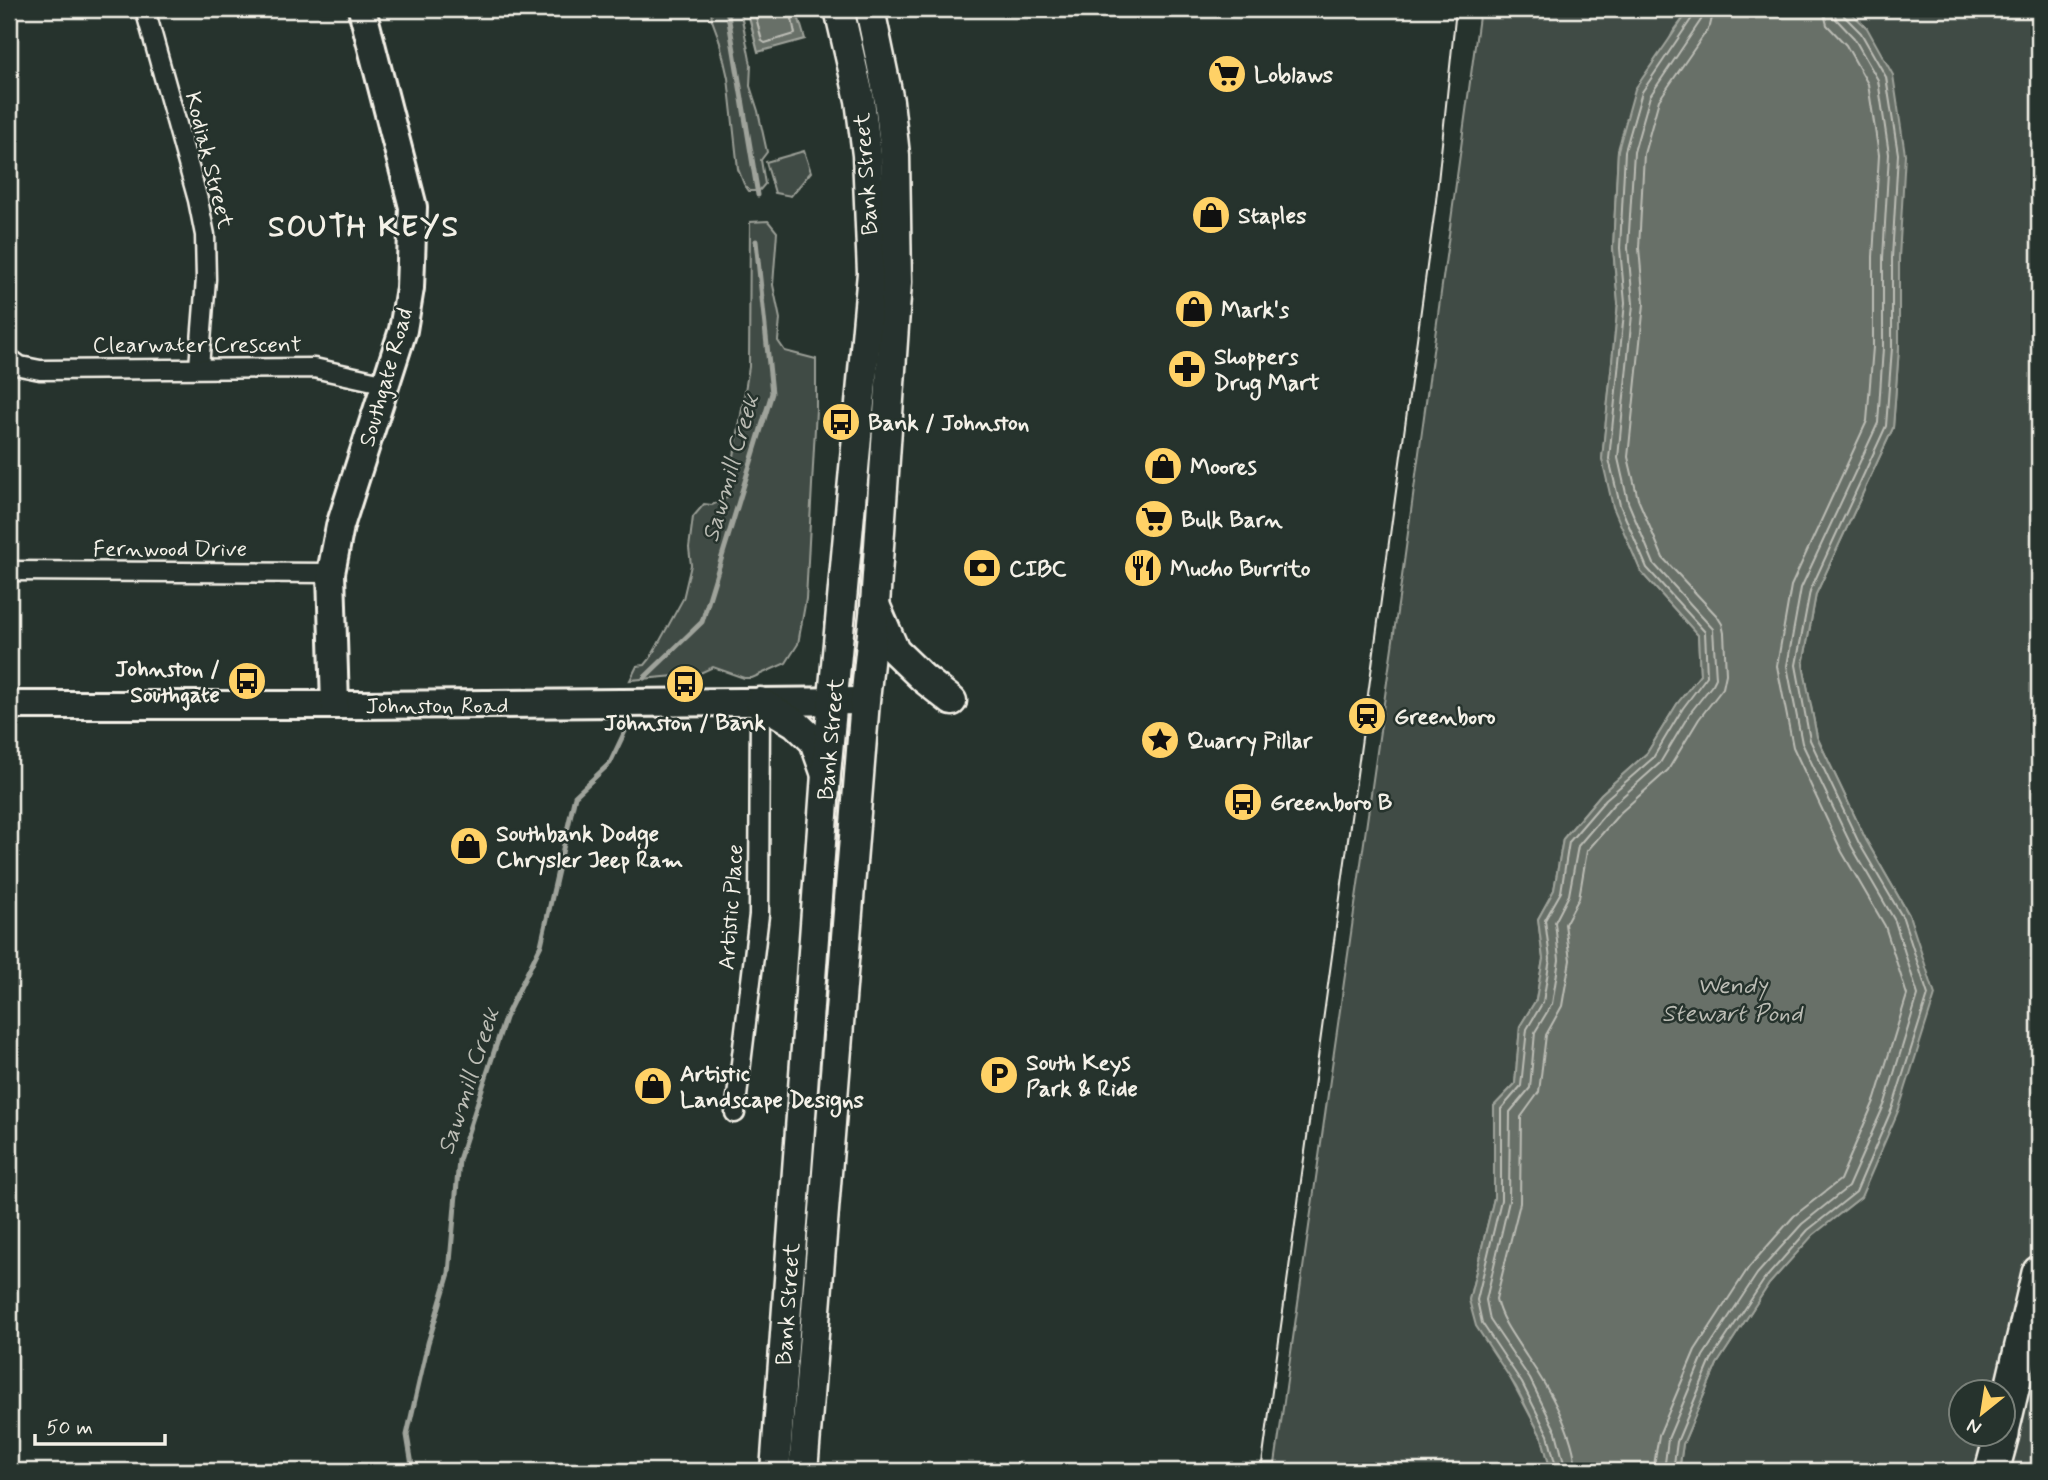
<svg xmlns="http://www.w3.org/2000/svg" width="2048" height="1480" viewBox="0 0 2048 1480" font-family="Mynerve,sans-serif">
  <style>
    .green { fill: #414b45; stroke: #9a9e96; stroke-width: 2; fill-rule: evenodd }
    .water { fill: #676f68; stroke: #9fa39b; stroke-width: 2 }
    .lines { fill: none; stroke-linecap: round; stroke-linejoin: round }
    .shore { stroke: #bcbdb5; stroke-width: 2 }
    .stream { stroke: #9fa39b; stroke-width: 5 }
    .street-casing { stroke: #f4f1e8; stroke-width: 23 }
    .secondary-casing { stroke: #f4f1e8; stroke-width: 32 }
    .primary-casing { stroke: #f4f1e8; stroke-width: 33 }
    .highway-casing { stroke: #f4f1e8; stroke-width: 38 }
    .street { stroke: #26332d; stroke-width: 18 }
    .secondary { stroke: #26332d; stroke-width: 26 }
    .primary { stroke: #26332d; stroke-width: 28 }
    .highway { stroke: #26332d; stroke-width: 33 }
    .tram { stroke: #f4f1e8; stroke-width: 2 }
    .labels { text-anchor: middle; stroke-width: 5; stroke-linejoin: round; paint-order: stroke }
    .poi-label { font-size: 23px; font-weight: bold; fill: #f4f1e8; stroke: #26332d; text-anchor: start }
    .street-label { font-size: 23px; fill: #f4f1e8; stroke: #26332d }
    .water-label { font-size: 24px; font-style: italic; fill: #bcbdb5; stroke: #26332d }
    .district-label { font-size: 30px; font-weight: bold; letter-spacing: 2px; fill: #f4f1e8; stroke: #26332d }
  </style>
  <rect width="100%" height="100%" fill="#26332d"/>
  <filter id="ink" filterUnits="userSpaceOnUse"><feTurbulence type="fractalNoise" baseFrequency=".0143" numOctaves="2"/><feDisplacementMap in="SourceGraphic" scale="14" xChannelSelector="R" yChannelSelector="G"/><feConvolveMatrix kernelMatrix="1 2 1 2 8 2 1 2 1" color-interpolation-filters="sRGB"/></filter>
  <g filter="url(#ink)">
    <g class="green">
      <polygon points="711,9 740,9 751,65 750,86 758,111 767,152 761,160 765,184 759,191 749,191 744,184 738,169 728,78 719,39 712,20"/>
      <polygon points="1480,9 1690,9 1673,32 1618,150 1613,248 1618,303 1602,459 1641,572 1698,635 1700,675 1677,704 1647,753 1601,794 1563,839 1554,890 1538,919 1543,959 1536,1000 1520,1026 1515,1084 1494,1106 1494,1198 1469,1300 1542,1438 1551,1471 1274,1471 1400,591"/>
      <path d="M1847 9H2039V1471H1679L1683 1444 1717 1364 1769 1284 1813 1234 1861 1197 1909 915 1866 840 1817 737 1803 665 1816 594 1893 428 1899 348V258L1867 29ZM1960 1392H2002V1434H1960Z"/>
      <polygon points="804,151 811,172 791,196 775,193 766,162"/>
      <polygon points="768,221 777,232 773,285 780,319 778,341 785,351 816,359 816,409 806,599 798,644 786,663 752,678 744,678 713,667 698,674 630,680 637,666 645,665 650,659 683,599 691,565 689,548 693,517 704,504 712,505 727,498 749,367 750,222"/>
    </g>
    <g class="water">
      <polygon points="747,9 796,9 805,39 758,52"/>
      <polygon points="1690,9 1847,9 1867,28 1893,75 1905,154 1899,258 1899,348 1893,428 1816,594 1803,665 1817,737 1866,840 1909,915 1935,995 1899,1109 1861,1197 1813,1235 1769,1284 1717,1364 1683,1444 1679,1471 1551,1471 1542,1438 1516,1387 1476,1326 1469,1300 1494,1198 1494,1106 1515,1084 1520,1026 1536,1000 1543,959 1538,919 1554,890 1563,839 1601,794 1647,753 1677,704 1700,675 1698,635 1641,572 1613,507 1602,459 1618,303 1613,248 1618,150 1635,89"/>
    </g>
    <g class="lines">
      <g class="shore">
        <polyline points="754,9 762,41 765,43 795,34 790,9"/>
        <polyline points="1557,1471 1548,1435 1522,1383 1482,1323 1477,1300 1501,1200 1501,1109 1521,1086 1527,1029 1543,1002 1550,959 1545,920 1561,892 1569,842 1606,799 1653,758 1683,708 1707,676 1705,632 1647,568 1620,505 1609,459 1625,303 1620,248 1625,151 1642,92 1694,15 1695,9"/>
        <polyline points="1566,1471 1556,1432 1530,1379 1490,1320 1486,1300 1509,1201 1510,1112 1530,1088 1535,1032 1552,1004 1559,960 1555,922 1569,895 1578,846 1613,805 1660,763 1690,713 1713,684 1716,678 1713,629 1654,564 1628,502 1618,458 1633,304 1628,248 1634,152 1650,96 1701,20 1704,9"/>
        <path d="M1576 1471C1575 1434 1548 1387 1527 1357 1515 1338 1501 1321 1496 1299L1520 1203 1521 1117 1539 1092 1546 1035 1562 1006 1570 960 1565 924 1579 898 1587 851 1620 813 1668 770 1699 719 1723 688 1726 674 1724 633 1722 624 1717 616 1663 558 1638 499 1628 457 1644 304 1639 248 1644 154 1659 100 1710 26 1714 9"/>
        <polyline points="1653,1471 1659,1435 1695,1350 1749,1267 1794,1216 1840,1180 1875,1099 1907,995 1885,926 1842,852 1793,747 1777,666 1791,586 1867,421 1873,347 1873,257 1879,155 1868,84 1846,45 1827,25 1823,9"/>
        <polyline points="1664,1471 1668,1439 1703,1356 1757,1274 1802,1224 1848,1187 1885,1103 1918,995 1895,921 1852,847 1802,743 1787,666 1801,588 1878,423 1883,348 1883,258 1889,154 1878,80 1854,38 1836,19 1834,9"/>
        <polyline points="1673,1471 1677,1442 1711,1360 1764,1280 1808,1230 1856,1192 1893,1106 1928,995 1903,918 1859,843 1810,740 1796,665 1810,591 1886,426 1892,348 1892,258 1898,154 1886,77 1861,33 1844,16 1843,9"/>
      </g>
      <g class="stream">
        <polyline points="727,9 758,195"/>
        <polyline points="644,678 702,622 772,393 756,241"/>
        <polyline points="413,1471 407,1435 428,1343 449,1273 459,1160 505,1018 541,945 575,796 610,763 628,725"/>
      </g>
      <defs>
        <g id="street">
          <polyline points="145,9 198,200 205,235 206,279 199,367"/>
          <polyline points="9,358 20,366 40,370 314,368 387,384"/>
          <polyline points="9,571 331,573"/>
          <polyline points="735,1113 759,915 760,702"/>
        </g>
        <g id="secondary">
          <polyline points="9,705 359,705 865,701"/>
          <polyline points="335,705 331,573 340,526 403,330 410,288 413,207 362,9"/>
        </g>
        <g id="primary">
          <polyline points="876,607 895,651 923,678 952,701"/>
          <polyline points="760,702 795,723 814,741 825,772"/>
          <polyline points="775,1471 826,774 872,273 867,155 860,100 839,9"/>
          <polyline points="803,1471 865,701 875,605 897,282 895,155 889,101 870,9"/>
        </g>
        <g id="highway">
          <polyline points="2002,1431 2039,1273"/>
          <polyline points="1992,1471 2002,1434"/>
        </g>
      </defs>
      <use href="#street" class="street-casing"/>
      <use href="#secondary" class="secondary-casing"/>
      <use href="#primary" class="primary-casing"/>
      <use href="#highway" class="highway-casing"/>
      <use href="#street" class="street"/>
      <use href="#secondary" class="secondary"/>
      <use href="#primary" class="primary"/>
      <use href="#highway" class="highway"/>
      <polyline class="tram" points="1261,1471 1436,201 1456,9"/>
    </g>
  </g>
  <defs>
    <symbol id="supermarket-disc" viewBox="-11 -11 22 22"><circle r="9.5" fill="#ffd166" stroke="#26332d"/><path d="M-6-5.5h2.5l.6 2H6L4.5 2H-2.5L-4.4-4H-6ZM-1.5 3.2a1.3 1.3 0 1 0 .1 0ZM3 3.2a1.3 1.3 0 1 0 .1 0Z" fill="#111"/></symbol>
    <symbol id="shop-disc" viewBox="-11 -11 22 22"><circle r="9.5" fill="#ffd166" stroke="#26332d"/><path d="M-5-2.5h2.3a2.7 3.5 0 0 1 5.4 0H5L5.5 6h-11ZM-1.5-2.5h3a1.5 2.3 0 0 0-3 0Z" fill="#111"/></symbol>
    <symbol id="pharmacy-disc" viewBox="-11 -11 22 22"><circle r="9.5" fill="#ffd166" stroke="#26332d"/><path d="M-2-6h4v4h4v4h-4v4h-4v-4h-4v-4h4Z" fill="#111"/></symbol>
    <symbol id="bus-disc" viewBox="-11 -11 22 22"><circle r="9.5" fill="#ffd166" stroke="#26332d"/><path d="M-5-6H5V4H4V6H2V4H-2V6H-4V4H-5ZM-3.5-4V0h7V-4ZM-3.5 1.2v1.5H-2V1.2ZM2 1.2v1.5H3.5V1.2Z" fill="#111"/></symbol>
    <symbol id="bank-disc" viewBox="-11 -11 22 22"><circle r="9.5" fill="#ffd166" stroke="#26332d"/><path d="M-6-4H6V4H-6ZM0-2.3a2.3 2.3 0 1 0 0 4.6a2.3 2.3 0 1 0 0-4.6Z" fill="#111"/></symbol>
    <symbol id="restaurant-disc" viewBox="-11 -11 22 22"><circle r="9.5" fill="#ffd166" stroke="#26332d"/><path d="M-5-6h1v4h1v-4h1v4h1v-4h1v5L-1.5 .5V6h-2V.5L-5-1ZM5-6V6H3V1.5H1.5Q1.5-4 5-6Z" fill="#111"/></symbol>
    <symbol id="station-disc" viewBox="-11 -11 22 22"><circle r="9.5" fill="#ffd166" stroke="#26332d"/><path d="M-3-6H3Q5-6 5-4V2Q5 4 3 4L4.5 6H3L1.5 4h-3L-3 6H-4.5L-3 4Q-5 4-5 2V-4Q-5-6-3-6ZM-3.5-4v3h7v-3ZM-3.5 1v1.5H-2V1ZM2 1v1.5H3.5V1Z" fill="#111"/></symbol>
    <symbol id="sight-disc" viewBox="-11 -11 22 22"><circle r="9.5" fill="#ffd166" stroke="#26332d"/><path d="M0-6L1.8-2.2L6-1.7L2.9 1.2L3.7 5.4L0 3.3L-3.7 5.4L-2.9 1.2L-6-1.7L-1.8-2.2Z" fill="#111"/></symbol>
    <symbol id="parking-disc" viewBox="-11 -11 22 22"><circle r="9.5" fill="#ffd166" stroke="#26332d"/><path d="M-3.5-5.5H1a3.5 3.5 0 0 1 0 7H-1V5.5H-3.5ZM-1-3.4V-.6H.8a1.4 1.4 0 0 0 0-2.8Z" fill="#111"/></symbol>
  </defs>
  <g fill-rule="evenodd">
    <use href="#supermarket-disc" x="1205" y="52" width="44" height="44"/>
    <use href="#shop-disc" x="1189" y="193" width="44" height="44"/>
    <use href="#shop-disc" x="1172" y="287" width="44" height="44"/>
    <use href="#pharmacy-disc" x="1165" y="347" width="44" height="44"/>
    <use href="#bus-disc" x="819" y="400" width="44" height="44"/>
    <use href="#shop-disc" x="1141" y="444" width="44" height="44"/>
    <use href="#supermarket-disc" x="1132" y="497" width="44" height="44"/>
    <use href="#bank-disc" x="960" y="546" width="44" height="44"/>
    <use href="#restaurant-disc" x="1121" y="546" width="44" height="44"/>
    <use href="#bus-disc" x="225" y="659" width="44" height="44"/>
    <use href="#bus-disc" x="663" y="662" width="44" height="44"/>
    <use href="#station-disc" x="1345" y="694" width="44" height="44"/>
    <use href="#sight-disc" x="1138" y="718" width="44" height="44"/>
    <use href="#bus-disc" x="1221" y="780" width="44" height="44"/>
    <use href="#shop-disc" x="447" y="824" width="44" height="44"/>
    <use href="#parking-disc" x="977" y="1053" width="44" height="44"/>
    <use href="#shop-disc" x="631" y="1064" width="44" height="44"/>
  </g>
  <g class="labels">
    <g class="poi-label">
      <text x="1254" y="82">Loblaws</text>
      <text x="1238" y="223">Staples</text>
      <text x="1221" y="317">Mark's</text>
      <text x="1214" y="364">Shoppers<tspan x="1214" dy="26">Drug Mart</tspan></text>
      <text x="868" y="430">Bank / Johnston</text>
      <text x="1190" y="474">Moores</text>
      <text x="1181" y="527">Bulk Barn</text>
      <text x="1009" y="576">CIBC</text>
      <text x="1170" y="576">Mucho Burrito</text>
      <text x="220" y="676" text-anchor="end">Johnston /<tspan x="220" dy="26">Southgate</tspan></text>
      <text x="1394" y="724">Greenboro</text>
      <text x="685" y="730" text-anchor="middle">Johnston / Bank</text>
      <text x="1187" y="748">Quarry Pillar</text>
      <text x="1270" y="810">Greenboro B</text>
      <text x="496" y="841">Southbank Dodge<tspan x="496" dy="26">Chrysler Jeep Ram</tspan></text>
      <text x="1026" y="1070">South Keys<tspan x="1026" dy="26">Park &amp; Ride</tspan></text>
      <text x="680" y="1081">Artistic<tspan x="680" dy="26">Landscape Designs</tspan></text>
    </g>
    <g class="street-label">
      <text transform="translate(210 160) rotate(76)" y="8">Kodiak Street</text>
      <text transform="translate(865 174) rotate(-94)" y="8">Bank Street</text>
      <text x="197" y="352">Clearwater Crescent</text>
      <text transform="translate(385 377) rotate(-74)" y="8">Southgate Road</text>
      <text x="170" y="556">Fernwood Drive</text>
      <text x="437" y="713">Johnston Road</text>
      <text transform="translate(830 739) rotate(-85)" y="8">Bank Street</text>
      <text transform="translate(730 907) rotate(-86)" y="8">Artistic Place</text>
      <text transform="translate(787 1304) rotate(-86)" y="8">Bank Street</text>
    </g>
    <g class="water-label">
      <text transform="translate(730 468) rotate(-74)" y="8">Sawmill Creek</text>
      <text x="1732" y="993">Wendy<tspan x="1732" dy="28">Stewart Pond</tspan></text>
      <text transform="translate(468 1081) rotate(-72)" y="8">Sawmill Creek</text>
    </g>
    <g class="district-label">
      <text x="364" y="236">SOUTH KEYS</text>
    </g>
  </g>
  <rect width="2048" height="1480" fill="none" stroke="#26332d" stroke-width="35"/>
  <rect x="18" y="18" width="2013" height="1445" fill="none" stroke="#f4f1e8" stroke-width="2.5" filter="url(#ink)"/>
  <g transform="translate(1982 1413) rotate(210)"><circle r="33" fill="#26332d" stroke="#787f78" stroke-width="2"/>
  <path d="M0-5L12 26L0 18L-12 26Z" fill="#ffd166"/>
  <text y="-10" font-size="19" font-weight="bold" text-anchor="middle" fill="#f4f1e8">N</text>
  </g>
  <path d="M35 1434v10h130v-10" fill="none" stroke="#f4f1e8" stroke-width="3.5"/>
  <text x="46" y="1434" font-size="21" fill="#f4f1e8" stroke="#26332d" stroke-width="5" paint-order="stroke">50 m</text>
</svg>
